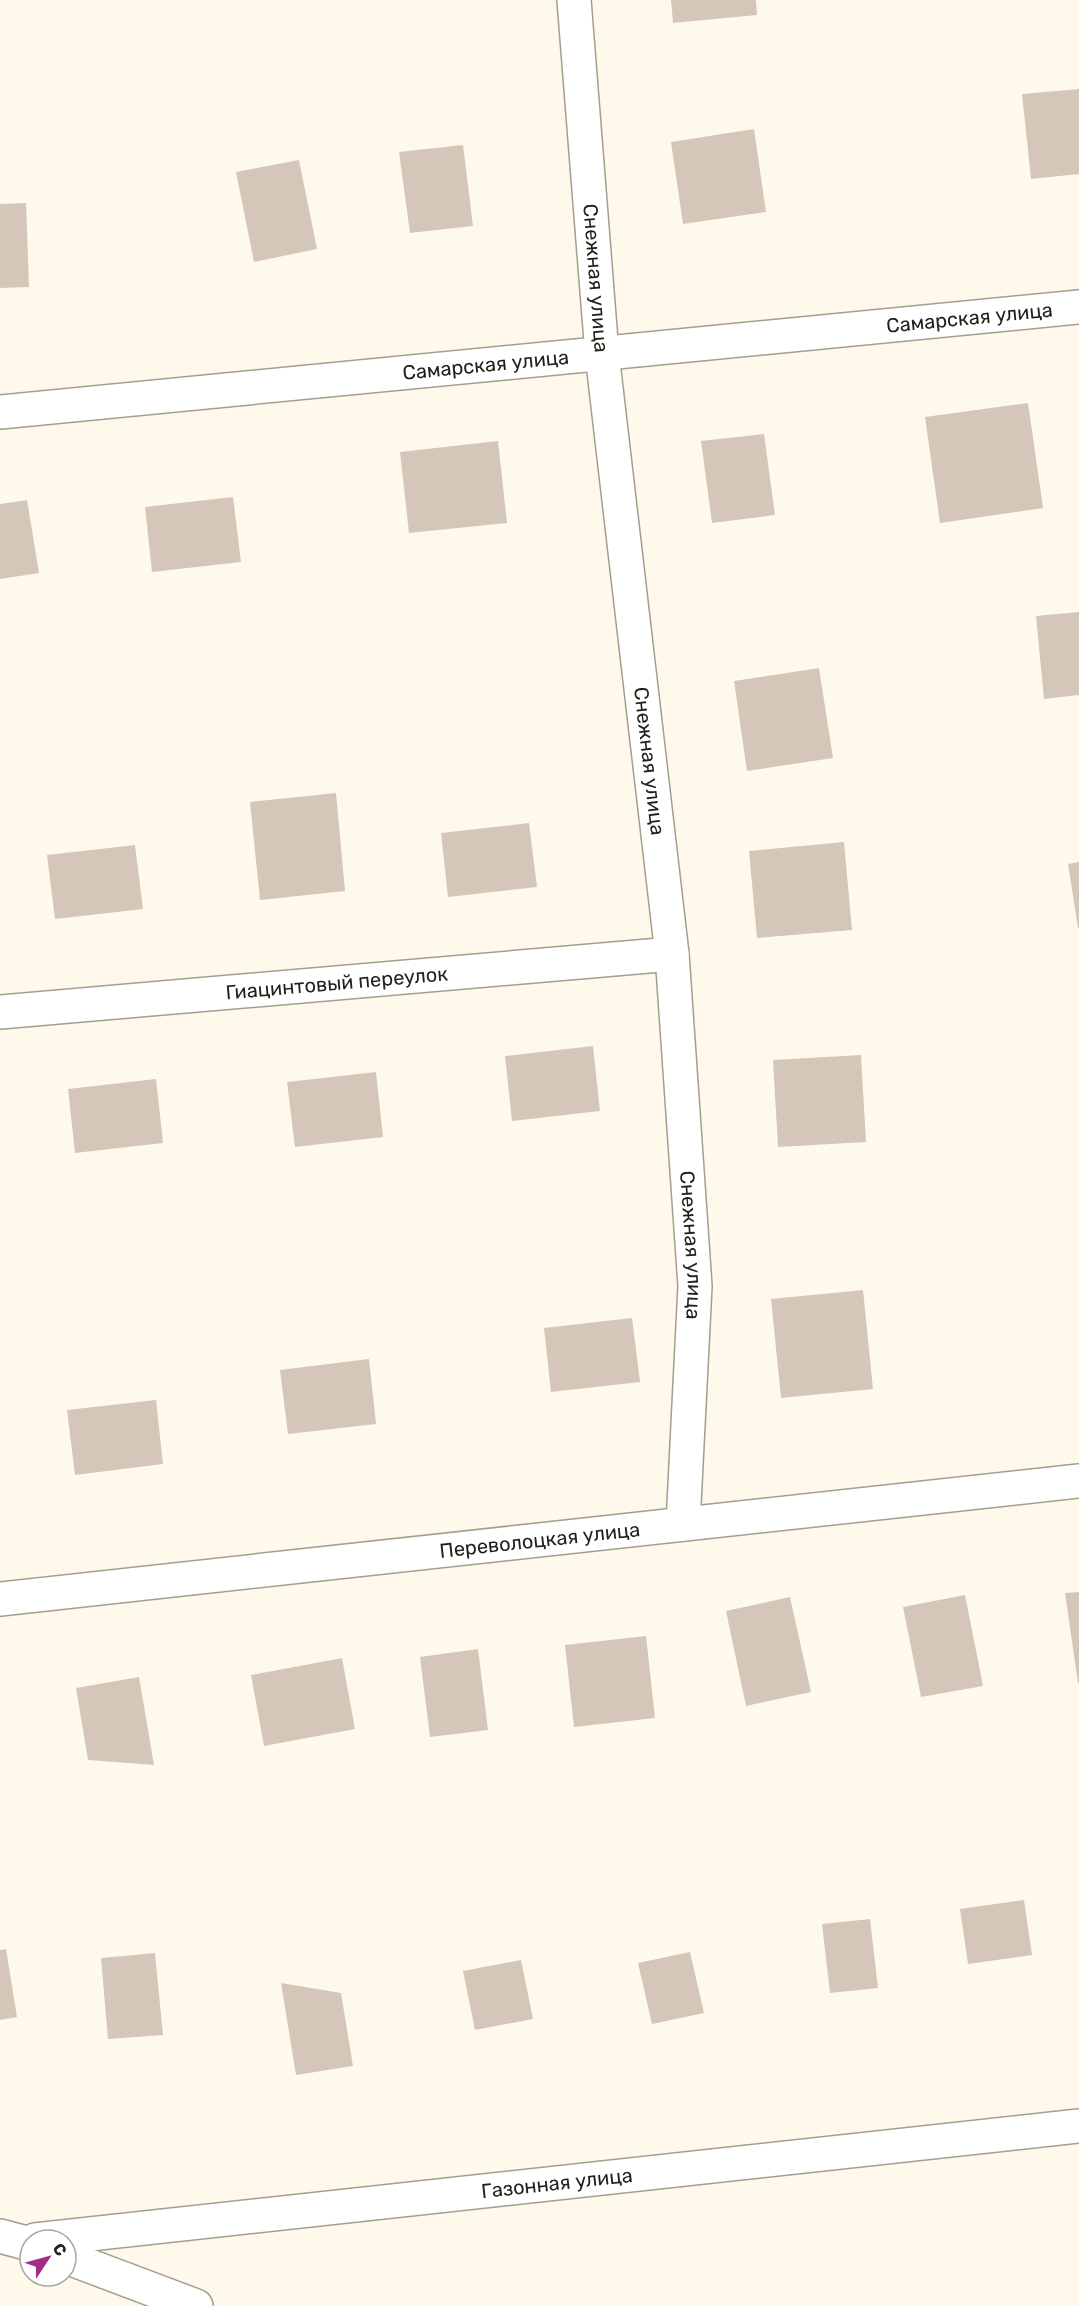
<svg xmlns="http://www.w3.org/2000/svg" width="1079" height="2306" viewBox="0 0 1079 2306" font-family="Rubik,sans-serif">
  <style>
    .building { fill: #d4c7ba }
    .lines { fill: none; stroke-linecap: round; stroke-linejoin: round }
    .minor-casing { stroke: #a49e8e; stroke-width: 36 }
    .minor { stroke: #fff; stroke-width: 33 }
    .labels { text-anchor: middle; stroke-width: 5; stroke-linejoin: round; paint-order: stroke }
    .street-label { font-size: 20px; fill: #24211b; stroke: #fff }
  </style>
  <rect width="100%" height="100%" fill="#fff9ec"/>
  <g class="building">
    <polygon points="671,0 756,0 757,15 673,23"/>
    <polygon points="1079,89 1079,174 1031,179 1022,94"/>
    <polygon points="754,129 766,212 683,224 671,142"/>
    <polygon points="463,145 473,226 410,233 399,152"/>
    <polygon points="299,160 317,249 254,262 236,172"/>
    <polygon points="26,203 29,287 0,288 0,204"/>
    <polygon points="1028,403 1043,508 940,523 925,417"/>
    <polygon points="764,434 775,515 712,523 701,441"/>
    <polygon points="498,441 507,523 409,533 400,452"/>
    <polygon points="233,497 241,562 152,572 145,507"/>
    <polygon points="27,500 39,573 0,579 0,504"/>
    <polygon points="1079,612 1079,695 1044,699 1036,616"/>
    <polygon points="819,668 833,758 747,771 734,681"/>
    <polygon points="336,793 345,891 260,900 250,802"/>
    <polygon points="529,823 537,887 448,897 441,833"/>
    <polygon points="844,842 852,930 757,938 749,851"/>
    <polygon points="135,845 143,909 55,919 47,855"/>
    <polygon points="1079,862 1079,928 1078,928 1068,864"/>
    <polygon points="593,1046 600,1111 512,1121 505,1056"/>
    <polygon points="861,1055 866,1142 778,1147 773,1060"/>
    <polygon points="376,1072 383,1137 295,1147 287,1082"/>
    <polygon points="156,1079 163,1143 75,1153 68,1089"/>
    <polygon points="863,1290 873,1389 781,1398 771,1299"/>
    <polygon points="632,1318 640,1382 551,1392 544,1328"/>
    <polygon points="369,1359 376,1424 288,1434 280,1370"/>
    <polygon points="156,1400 163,1464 75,1475 67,1410"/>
    <polygon points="1079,1592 1079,1683 1078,1683 1065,1593"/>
    <polygon points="965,1595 983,1686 921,1697 903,1607"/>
    <polygon points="790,1597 811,1692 746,1706 726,1611"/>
    <polygon points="646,1636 655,1718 574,1727 565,1645"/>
    <polygon points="478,1649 488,1730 430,1737 420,1657"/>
    <polygon points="342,1658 355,1729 264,1746 251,1675"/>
    <polygon points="139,1677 154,1765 88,1760 76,1688"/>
    <polygon points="1024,1900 1032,1955 968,1964 960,1909"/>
    <polygon points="870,1919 878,1988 830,1993 822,1924"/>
    <polygon points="6,1949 17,2017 0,2020 0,1950"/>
    <polygon points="690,1952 704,2013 652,2024 638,1963"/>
    <polygon points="155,1953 163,2035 108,2039 101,1958"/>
    <polygon points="521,1960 533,2019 475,2030 463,1971"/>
    <polygon points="281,1983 341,1993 353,2066 296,2075"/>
  </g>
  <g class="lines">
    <defs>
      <g id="minor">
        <path id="s1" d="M574 0 602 354 672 954 695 1286 683 1524"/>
        <path id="s2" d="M0 412 1079 307"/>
        <path id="s3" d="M0 1012 672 954"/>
        <path id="s4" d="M0 1599 1079 1481"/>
        <polyline points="0,2236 30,2244"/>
        <path id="s5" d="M35 2240 1079 2126"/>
        <polyline points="66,2257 196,2306"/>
      </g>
    </defs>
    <use href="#minor" class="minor-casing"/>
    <use href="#minor" class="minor"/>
  </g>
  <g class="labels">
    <g class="street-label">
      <text dy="7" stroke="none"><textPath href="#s1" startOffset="279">Снежная улица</textPath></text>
      <text dy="7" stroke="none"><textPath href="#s2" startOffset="974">Самарская улица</textPath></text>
      <text dy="7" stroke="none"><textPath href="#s2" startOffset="488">Самарская улица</textPath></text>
      <text dy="7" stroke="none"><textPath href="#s1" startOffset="765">Снежная улица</textPath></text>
      <text dy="7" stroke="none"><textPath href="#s3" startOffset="338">Гиацинтовый переулок</textPath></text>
      <text dy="7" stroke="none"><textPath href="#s1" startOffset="1251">Снежная улица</textPath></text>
      <text dy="7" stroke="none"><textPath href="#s4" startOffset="543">Переволоцкая улица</textPath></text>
      <text dy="7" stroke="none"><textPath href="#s5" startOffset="525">Газонная улица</textPath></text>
    </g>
  </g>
  <g transform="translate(48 2258) rotate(54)"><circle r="28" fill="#ffffff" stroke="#a7a6a4" stroke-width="1.5"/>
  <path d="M0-4.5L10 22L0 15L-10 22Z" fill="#a02d88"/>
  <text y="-9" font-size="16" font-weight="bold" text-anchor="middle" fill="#24211b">С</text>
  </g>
</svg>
